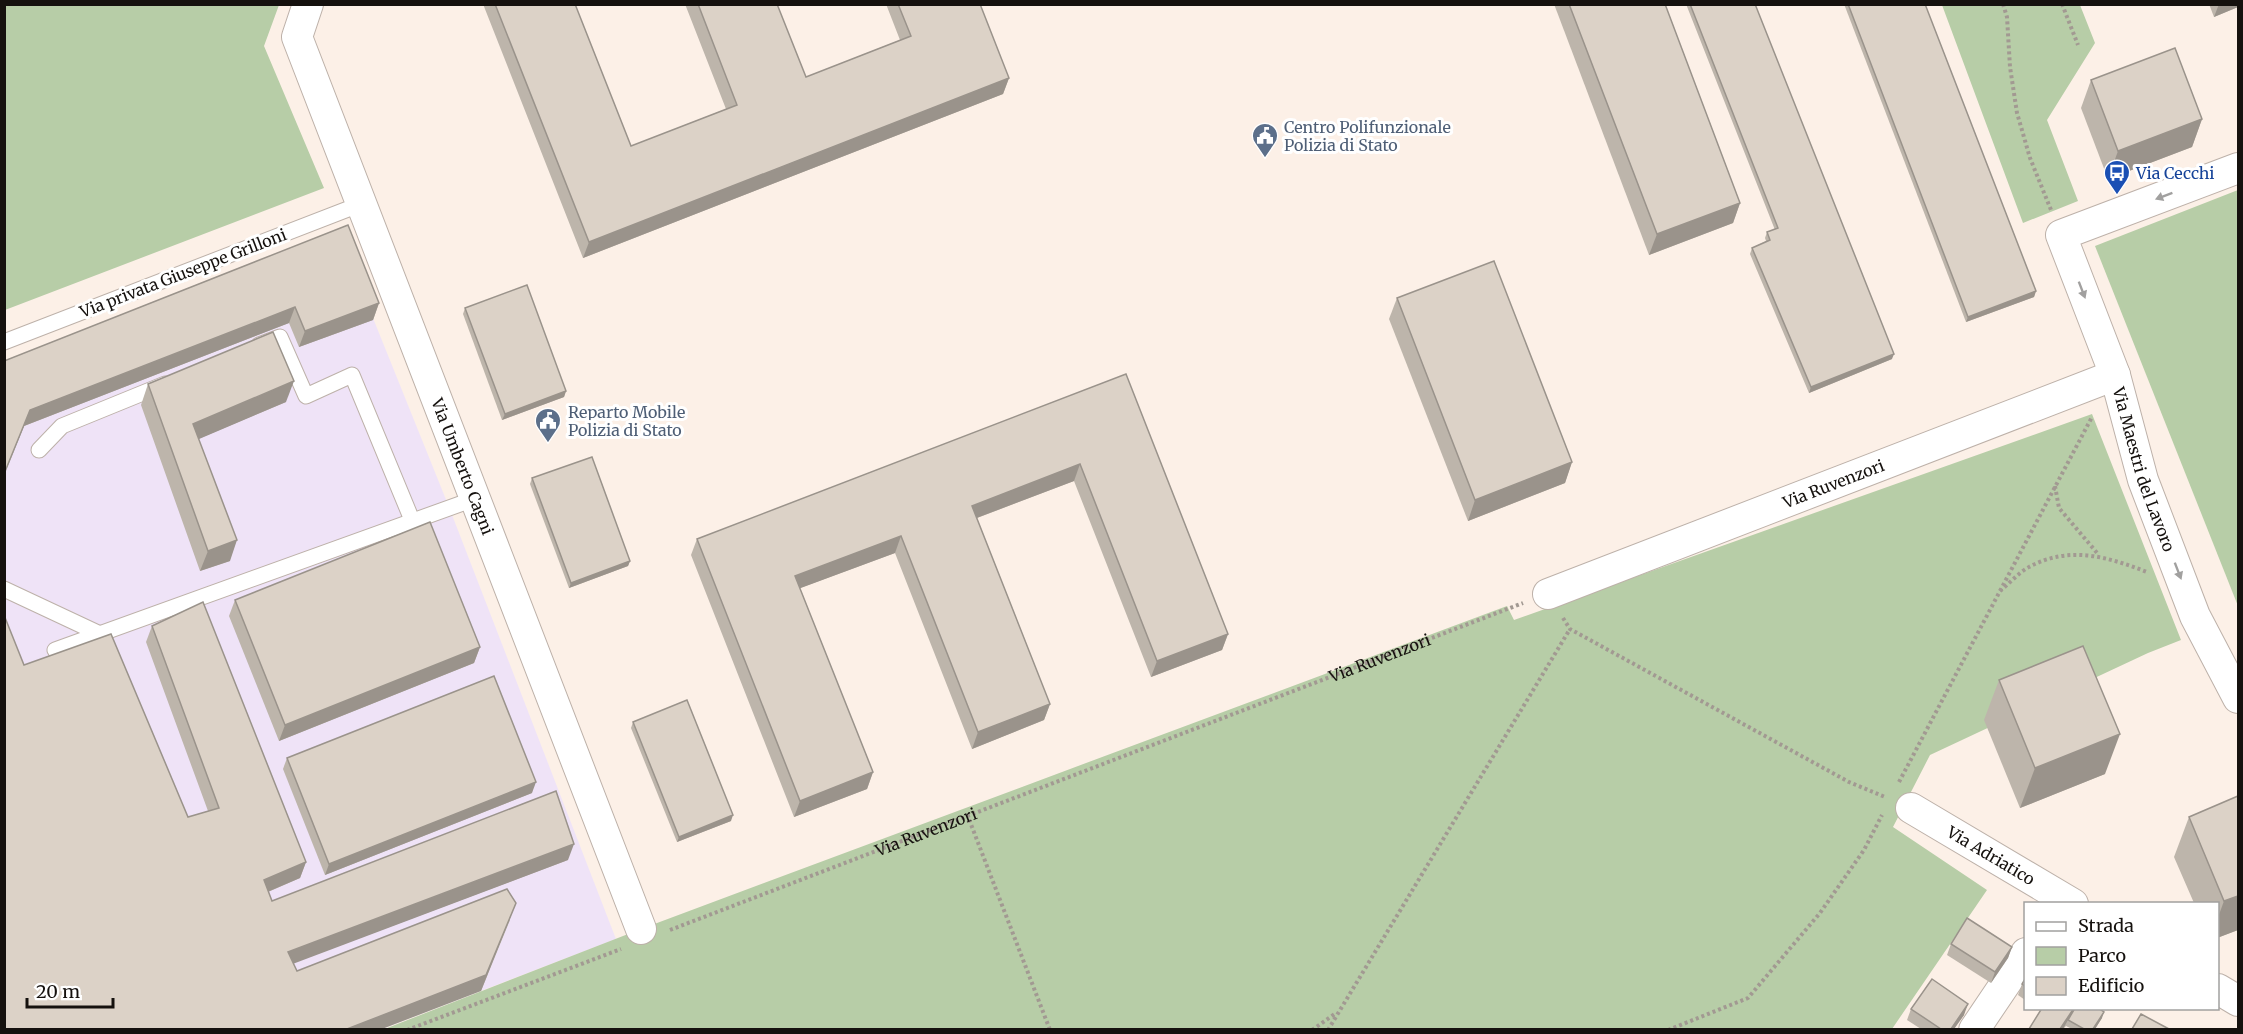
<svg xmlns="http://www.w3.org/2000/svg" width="2243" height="1034" viewBox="0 0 2243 1034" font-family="Merriweather,serif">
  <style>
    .industrial { fill: #efe3f7 }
    .green { fill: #b7cda7 }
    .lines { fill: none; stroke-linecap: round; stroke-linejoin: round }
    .service-casing { stroke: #bdb1a9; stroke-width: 17 }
    .minor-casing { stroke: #bdb1a9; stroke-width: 32 }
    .path { stroke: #a29992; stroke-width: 4; stroke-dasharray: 3 3; stroke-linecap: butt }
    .service { stroke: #fff; stroke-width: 15 }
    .minor { stroke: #fff; stroke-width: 30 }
    .wall { fill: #bdb5ab }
    .shaded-wall { fill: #9a938b }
    .building { fill: #dcd2c7; stroke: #9a938b; stroke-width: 1.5 }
    .oneway { fill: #a1a09f }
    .labels { text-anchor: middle; stroke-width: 6; stroke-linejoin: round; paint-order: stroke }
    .service-label { font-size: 16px; fill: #4e5e75; stroke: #fff; text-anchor: start }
    .transit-label { font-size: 16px; fill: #164399; stroke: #fff; text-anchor: start }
    .street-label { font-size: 16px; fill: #15110e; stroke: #fff }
  </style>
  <rect width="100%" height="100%" fill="#fcf0e7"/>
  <polygon class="industrial" points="342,241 449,507 616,939 382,1029 5,1030 5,375"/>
  <g class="green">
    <polygon points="5,4 279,5 264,46 324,188 5,310"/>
    <polygon points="1942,5 2080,5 2095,43 2047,120 2078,201 2023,223"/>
    <polygon points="2238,190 2238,606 2095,246"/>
    <polygon points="2092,414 2181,640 2148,653 1930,755 1893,827 1987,890 1892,1029 382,1030 641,929 1507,606 1514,620"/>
  </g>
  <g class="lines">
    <defs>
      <g id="service">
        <polyline points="4,342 361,204"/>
        <polyline points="259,345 280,337 306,396 352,375 412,520"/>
        <polyline points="39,450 62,426 165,384"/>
        <polyline points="4,589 100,634"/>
        <polyline points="55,650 474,499"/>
      </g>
      <g id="minor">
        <path id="s2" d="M308 4 297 37 641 929"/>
        <path id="s3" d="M2238 168 2061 235 2115 375 2143 480 2195 616 2238 698"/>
        <path id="s4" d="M1548 594 2115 375"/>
        <path id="s5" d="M1911 808 2073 904"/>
        <polyline points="2218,989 2238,1001"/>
        <polyline points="1974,1030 2026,953"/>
      </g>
    </defs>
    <use href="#service" class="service-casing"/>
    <use href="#minor" class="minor-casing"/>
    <g class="path">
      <polyline points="2003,4 2007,17 2010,67 2017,113 2030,158 2051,210"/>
      <polyline points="2062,4 2078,45"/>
      <polyline points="2055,486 2059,508 2098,554"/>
      <path d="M2000 591C2009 584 2019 572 2029 567 2070 545 2108 557 2147 572"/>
      <polyline points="1563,618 1570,629 1849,782 1885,797"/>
      <polyline points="1899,782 2092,417"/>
      <polyline points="967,814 1050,1030"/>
      <path id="s1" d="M670 930 1523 603"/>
      <polyline points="407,1030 621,949"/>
      <polyline points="1312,1030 1336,1013"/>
      <polyline points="1328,1030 1570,629"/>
      <polyline points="1668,1030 1748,998 1820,913 1864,850 1882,815"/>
    </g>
    <use href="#service" class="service"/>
    <use href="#minor" class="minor"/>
  </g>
  <g class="wall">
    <polygon points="483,4 575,4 631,146 726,109 685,4 777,4 806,77 900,40 886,4 980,4 1009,78 1003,94 583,258"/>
    <polygon points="1554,4 1665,4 1740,203 1733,223 1649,255"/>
    <polygon points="1686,4 1755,4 1892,359 1809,393 1750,254 1752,248 1766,241 1765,238 1767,232 1775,230"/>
    <polygon points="1844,4 1925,4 2036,291 2034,297 1966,322"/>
    <polygon points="2209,4 2238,4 2238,7 2214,17"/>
    <polygon points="2091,80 2202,119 2192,147 2108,179 2081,108"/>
    <polygon points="348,225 379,303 373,320 299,347 289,323 24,426 4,475 4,361"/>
    <polygon points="1397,298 1572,462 1565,483 1468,521 1389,319"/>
    <polygon points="465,308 566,391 564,397 502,420 463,314"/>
    <polygon points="1126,374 1228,634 1222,650 1151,677 1074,481 977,518 1050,704 1044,720 972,749 895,553 800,588 873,772 867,789 794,817 691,555 697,539"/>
    <polygon points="148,384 286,402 198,439 230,561 200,571 141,405"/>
    <polygon points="532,478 630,561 628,566 569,588 530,484"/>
    <polygon points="235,600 480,647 474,663 279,741 229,616"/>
    <polygon points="152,626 306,862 300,878 268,892 272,901 568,860 293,963 297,971 510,920 481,991 4,1029 24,665 188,817 208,811 146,642"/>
    <polygon points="1999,680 2105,774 2020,808 1984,720"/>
    <polygon points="633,722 731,821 677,842 631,728"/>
    <polygon points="287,758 532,793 325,875 283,769"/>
    <polygon points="2238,796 2238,930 2217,938 2217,903 2194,903 2174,857 2189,817"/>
    <polygon points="1951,944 2012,947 2008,958 1991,983 1947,955"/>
    <polygon points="2025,979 2025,1000 2018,995 2022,984"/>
    <polygon points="2038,1008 2098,1008 2102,1018 2095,1029 2072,1029 2066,1026 2063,1029 2029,1029 2041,1010"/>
    <polygon points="1911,1009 1964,1015 1954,1029 1921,1029 1907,1020"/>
  </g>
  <g class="shaded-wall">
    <polygon points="2219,4 2238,4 2238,7 2214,17"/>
    <polygon points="1009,78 1003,94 583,258 589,242"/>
    <polygon points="2202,119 2192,147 2108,179 2118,151"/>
    <polygon points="1740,203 1733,223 1649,255 1657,234"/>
    <polygon points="2036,291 2034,297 1966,322 1968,317"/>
    <polygon points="379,303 373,320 299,347 305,331"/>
    <polygon points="295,307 289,323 24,426 4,475 30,410"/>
    <polygon points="1894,354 1892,359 1809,393 1811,387"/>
    <polygon points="294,381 286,402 185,445 193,424"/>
    <polygon points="566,391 564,397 502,420 505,414"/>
    <polygon points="1572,462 1565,483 1468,521 1475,500"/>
    <polygon points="1080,464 1074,481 966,522 972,506"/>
    <polygon points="901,536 895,553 790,592 795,576"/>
    <polygon points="237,540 230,561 200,571 208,551"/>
    <polygon points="630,561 628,566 569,588 571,583"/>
    <polygon points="1228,634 1222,650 1151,677 1157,661"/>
    <polygon points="480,647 474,663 279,741 285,725"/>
    <polygon points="1050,704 1044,720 972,749 978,732"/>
    <polygon points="2120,734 2105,774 2020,808 2035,768"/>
    <polygon points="873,772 867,789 794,817 800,801"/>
    <polygon points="536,782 532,793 325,875 329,864"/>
    <polygon points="733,815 731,821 677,842 679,837"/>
    <polygon points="574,844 568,860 282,968 288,952"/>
    <polygon points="306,862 300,878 258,896 264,880"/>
    <polygon points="2238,896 2238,930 2217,938 2217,920 2224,901"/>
    <polygon points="516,903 481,991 382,1029 347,1029"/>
    <polygon points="2012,947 2008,958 1991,983 1995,972"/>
    <polygon points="1968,1004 1964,1015 1954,1029 1951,1029"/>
    <polygon points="2074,1008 2077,1008 2068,1020 2063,1029 2060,1029"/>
    <polygon points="2104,1012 2102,1018 2095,1029 2093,1029"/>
  </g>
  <g class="building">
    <polygon points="495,4 575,4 631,146 737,105 698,4 777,4 806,77 911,36 898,4 980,4 1009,78 589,242"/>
    <polygon points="1569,4 1665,4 1740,203 1657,234"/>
    <polygon points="1690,4 1755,4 1894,354 1811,387 1752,248 1770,240 1767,232 1778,228"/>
    <polygon points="1848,4 1925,4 2036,291 1968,317"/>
    <polygon points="2175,48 2202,119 2118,151 2091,80"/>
    <polygon points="348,225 379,303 305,331 295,307 30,410 4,474 4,361"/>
    <polygon points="1494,261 1572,462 1475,500 1397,298"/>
    <polygon points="527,285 566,391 505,414 465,308"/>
    <polygon points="273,332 294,381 193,424 237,540 208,551 148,384"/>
    <polygon points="1126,374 1228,634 1157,661 1080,464 972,506 1050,704 978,732 901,536 795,576 873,772 800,801 697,539"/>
    <polygon points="592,457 630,561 571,583 532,478"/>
    <polygon points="430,522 480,647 285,725 235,600"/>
    <polygon points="203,602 306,862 264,880 272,901 556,791 574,844 288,952 297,971 507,889 516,903 486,975 347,1029 4,1029 4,615 24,665 111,634 188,817 219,808 152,626"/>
    <polygon points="2083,646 2120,734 2035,768 1999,680"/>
    <polygon points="494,676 536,782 329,864 287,758"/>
    <polygon points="687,700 733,815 679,837 633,722"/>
    <polygon points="2238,796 2238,896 2224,901 2189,817"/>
    <polygon points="1967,918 2012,947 1995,972 1951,944"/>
    <polygon points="1932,979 1968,1004 1951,1029 1941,1029 1911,1009"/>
    <polygon points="2025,979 2025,986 2022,984"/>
    <polygon points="2042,1008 2074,1008 2060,1029 2029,1029"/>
    <polygon points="2075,1008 2098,1008 2104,1012 2093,1029 2084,1029 2068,1020"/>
    <polygon points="2141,1014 2169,1029 2132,1029"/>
  </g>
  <defs><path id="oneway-solid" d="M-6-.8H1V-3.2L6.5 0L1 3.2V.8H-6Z" transform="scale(1.5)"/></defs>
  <g class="oneway">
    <use href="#oneway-solid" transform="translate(2164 196) rotate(159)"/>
    <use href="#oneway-solid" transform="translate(2082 290) rotate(69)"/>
    <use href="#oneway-solid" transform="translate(2178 571) rotate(69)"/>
  </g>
  <defs>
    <symbol id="civic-pin" viewBox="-11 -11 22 30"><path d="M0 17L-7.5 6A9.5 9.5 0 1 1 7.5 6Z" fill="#5c6f8a" stroke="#fff"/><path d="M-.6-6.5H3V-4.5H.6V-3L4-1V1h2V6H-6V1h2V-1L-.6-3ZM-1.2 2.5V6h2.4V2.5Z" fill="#fff"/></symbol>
    <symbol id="bus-pin" viewBox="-11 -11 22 30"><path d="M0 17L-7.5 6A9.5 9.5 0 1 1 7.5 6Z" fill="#1a4fb4" stroke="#fff"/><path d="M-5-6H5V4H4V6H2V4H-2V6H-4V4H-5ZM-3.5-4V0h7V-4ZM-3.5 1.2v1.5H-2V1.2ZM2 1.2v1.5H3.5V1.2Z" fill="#fff"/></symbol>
  </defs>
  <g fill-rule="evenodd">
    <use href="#civic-pin" x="1250" y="121" width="30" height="40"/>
    <use href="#bus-pin" x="2102" y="158" width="30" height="40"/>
    <use href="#civic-pin" x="533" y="406" width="30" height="40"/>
  </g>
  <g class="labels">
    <g class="service-label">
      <text x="1284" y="133">Centro Polifunzionale<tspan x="1284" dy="18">Polizia di Stato</tspan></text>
      <text x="568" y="418">Reparto Mobile<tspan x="568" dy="18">Polizia di Stato</tspan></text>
    </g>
    <g class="transit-label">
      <text x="2136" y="179">Via Cecchi</text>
    </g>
    <g class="street-label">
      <text transform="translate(183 273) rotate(-21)" y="6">Via privata Giuseppe Grilloni</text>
      <text dy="6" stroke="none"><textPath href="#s2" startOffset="495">Via Umberto Cagni</textPath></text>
      <text dy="6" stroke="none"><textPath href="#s3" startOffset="438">Via Maestri del Lavoro</textPath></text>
      <text dy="6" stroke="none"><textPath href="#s4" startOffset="306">Via Ruvenzori</textPath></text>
      <text dy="6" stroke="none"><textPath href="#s1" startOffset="760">Via Ruvenzori</textPath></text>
      <text dy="6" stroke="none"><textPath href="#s1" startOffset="274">Via Ruvenzori</textPath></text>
      <text dy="6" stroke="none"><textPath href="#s5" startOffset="93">Via Adriatico</textPath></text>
    </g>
  </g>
  <rect width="2243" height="1034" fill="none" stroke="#15110e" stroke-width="12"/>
  <rect x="2024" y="902" width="195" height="108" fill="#ffffff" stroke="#a1a09f" stroke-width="1.5"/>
  <rect x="2036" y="922" width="30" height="9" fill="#ffffff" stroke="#a1a09f" stroke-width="1.5"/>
  <text x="2078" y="932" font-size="18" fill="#15110e">Strada</text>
  <rect x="2036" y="947" width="30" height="18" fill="#b7cda7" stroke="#a1a09f" stroke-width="1.5"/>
  <text x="2078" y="962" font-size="18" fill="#15110e">Parco</text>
  <rect x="2036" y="977" width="30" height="18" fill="#dcd2c7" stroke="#a1a09f" stroke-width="1.5"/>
  <text x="2078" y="992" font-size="18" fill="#15110e">Edificio</text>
  <path d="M27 998v9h86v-9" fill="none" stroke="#15110e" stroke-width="3"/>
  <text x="36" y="998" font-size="18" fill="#15110e" stroke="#ffffff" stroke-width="4.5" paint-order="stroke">20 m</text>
</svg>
